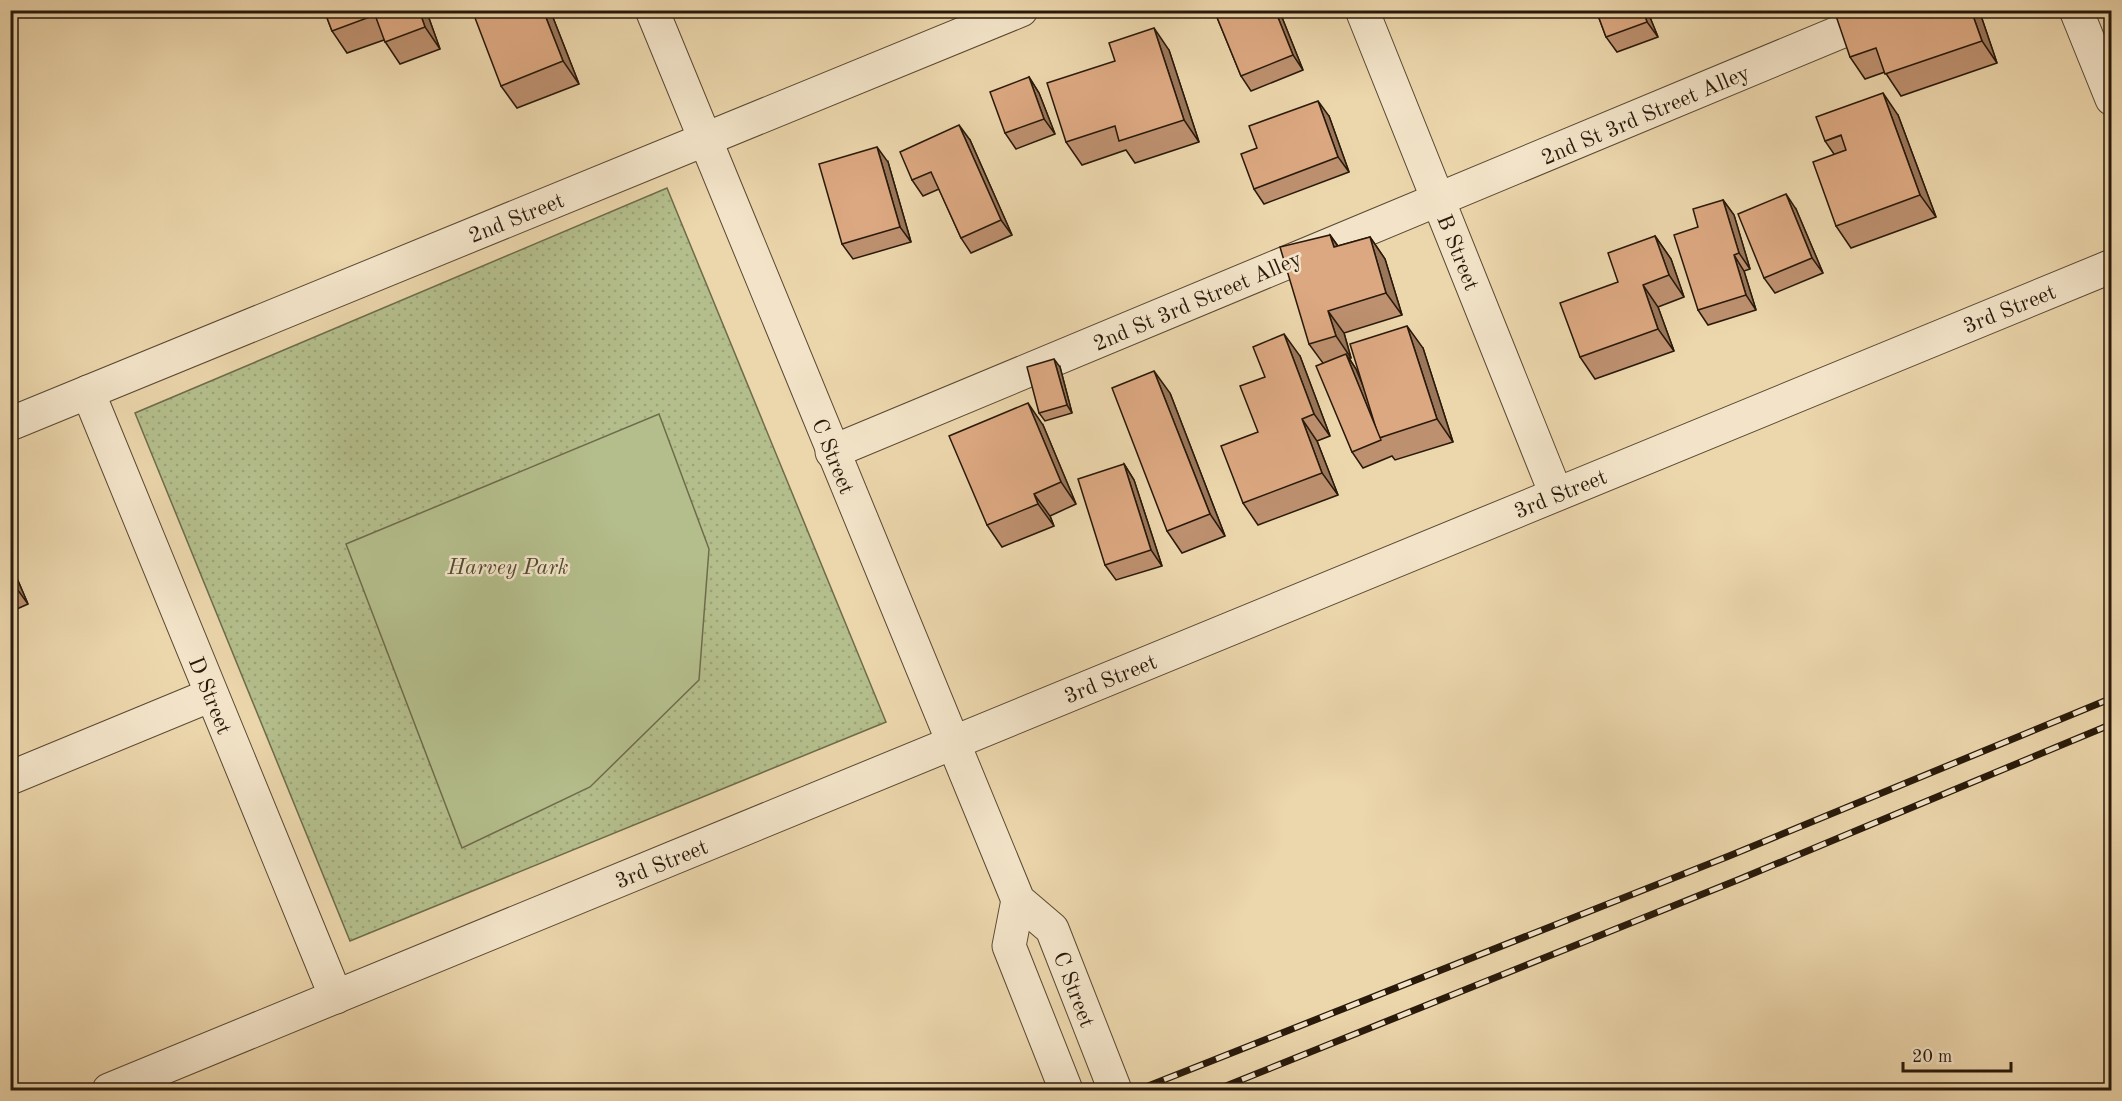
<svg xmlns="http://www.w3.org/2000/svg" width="2122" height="1101" viewBox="0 0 2122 1101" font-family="'Old Standard TT',serif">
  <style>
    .park { fill: url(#park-dots); stroke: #6e6c4b; stroke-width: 1.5 }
    .pitch { fill: #b4be8c; stroke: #6e6c4b; stroke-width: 1.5 }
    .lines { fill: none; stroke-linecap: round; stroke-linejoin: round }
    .minor-casing { stroke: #594832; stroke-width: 35 }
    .minor { stroke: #f3e4c9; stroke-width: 33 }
    .rail-casing { stroke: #28190a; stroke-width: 7 }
    .rail { stroke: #f3e4c9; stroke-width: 4.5; stroke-dasharray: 14; stroke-linecap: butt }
    .wall { fill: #bd906f; stroke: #28190a; stroke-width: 1.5 }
    .shaded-wall { fill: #9a765a; stroke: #28190a; stroke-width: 1.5 }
    .building { fill: #dca881; stroke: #28190a; stroke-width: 1.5 }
    .labels { text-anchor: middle; stroke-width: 5; stroke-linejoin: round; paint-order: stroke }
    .street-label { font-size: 22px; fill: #28190a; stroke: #f3e4c9 }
    .park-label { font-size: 22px; font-style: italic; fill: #524b31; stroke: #f3e4c9 }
  </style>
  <defs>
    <pattern id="park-dots" width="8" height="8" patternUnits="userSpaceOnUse" patternTransform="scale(1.5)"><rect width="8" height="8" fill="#b4be8c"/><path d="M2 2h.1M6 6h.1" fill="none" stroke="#9ba377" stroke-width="1.8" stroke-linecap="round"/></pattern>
  </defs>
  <rect width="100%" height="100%" fill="#ecd6ac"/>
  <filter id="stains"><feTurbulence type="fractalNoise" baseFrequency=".00333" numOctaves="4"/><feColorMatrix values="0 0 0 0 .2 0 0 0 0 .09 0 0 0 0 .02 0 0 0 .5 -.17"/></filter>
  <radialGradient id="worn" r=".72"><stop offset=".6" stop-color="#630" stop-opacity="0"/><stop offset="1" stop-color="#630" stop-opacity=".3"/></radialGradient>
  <polygon class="park" points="667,188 886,722 350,941 135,413"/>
  <polygon class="pitch" points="659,414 709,549 699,680 590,787 462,848 346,544"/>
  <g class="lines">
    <defs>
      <g id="minor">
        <polyline points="652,10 1018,900 1052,929 1115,1090"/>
        <polyline points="1362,10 1556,494"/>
        <polyline points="2076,10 2112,99"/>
        <polyline points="88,392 336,997"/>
        <polyline points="10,424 1021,10"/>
        <polyline points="832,452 1893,10"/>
        <polyline points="10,778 211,695"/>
        <polyline points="1018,900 1009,946 1066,1090"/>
        <polyline points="109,1090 2112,266"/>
      </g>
    </defs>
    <use href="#minor" class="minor-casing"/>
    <use href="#minor" class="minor"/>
    <defs>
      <g id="rail">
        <polyline points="1138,1090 1729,856 2112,698"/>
        <polyline points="1216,1090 1740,879 2112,724"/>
      </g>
    </defs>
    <use href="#rail" class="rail-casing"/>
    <use href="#rail" class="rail"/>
  </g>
  <g class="wall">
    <polygon points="324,10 426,10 440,49 400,64 384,40 347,53 332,31"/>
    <polygon points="550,10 579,84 517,108 501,86"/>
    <polygon points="1214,10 1279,10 1303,70 1251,91 1241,76"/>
    <polygon points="1596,10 1647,10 1658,37 1617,52 1606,37"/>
    <polygon points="1677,10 1698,10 1681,17"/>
    <polygon points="1843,10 1979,10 1997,63 1901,96 1885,72 1865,79 1850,57"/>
    <polygon points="1169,50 1199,142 1135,163 1126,150 1082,165 1066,142 1115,61"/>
    <polygon points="1029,77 1039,93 1055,134 1016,149 1005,133"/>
    <polygon points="1898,115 1936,217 1851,248 1836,226 1834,154 1825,141"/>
    <polygon points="1329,116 1349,172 1264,204 1254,189 1257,148"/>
    <polygon points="970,140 1012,235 971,253 961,238 939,189 923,196 912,180"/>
    <polygon points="888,162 911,242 853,259 842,244"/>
    <polygon points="1723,200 1734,215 1750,269 1744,271 1756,310 1708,325 1698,310 1698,227"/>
    <polygon points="1796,209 1823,273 1775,293 1764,278"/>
    <polygon points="1330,235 1338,246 1370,237 1385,259 1402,315 1344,333 1351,358 1349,358 1356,369 1362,381 1423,348 1453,442 1395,460 1392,456 1363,468 1352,452 1323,363 1309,344"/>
    <polygon points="1655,236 1671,259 1684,297 1658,307 1674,351 1595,379 1580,357 1618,282"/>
    <polygon points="1300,356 1330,436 1317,441 1338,495 1258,525 1243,503 1258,432 1265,377"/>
    <polygon points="1060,367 1072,413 1045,421 1039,413"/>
    <polygon points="1170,393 1225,536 1182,553 1167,531"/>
    <polygon points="1043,425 1076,504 1050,516 1054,526 1002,547 987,525"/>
    <polygon points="1124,464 1134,480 1162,566 1116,580 1105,565"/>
    <polygon points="10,562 28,604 10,612"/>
  </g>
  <g class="shaded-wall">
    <polygon points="419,10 426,10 440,49 425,27"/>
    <polygon points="543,10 550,10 579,84 563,61"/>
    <polygon points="1275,10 1279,10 1303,70 1293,55"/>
    <polygon points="1643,10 1647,10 1658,37 1647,22"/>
    <polygon points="1971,10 1979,10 1997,63 1982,41"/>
    <polygon points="1154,28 1169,50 1199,142 1184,120"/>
    <polygon points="1029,77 1039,93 1055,134 1044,119"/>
    <polygon points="1883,93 1898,115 1936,217 1920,195"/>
    <polygon points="1318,101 1329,116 1349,172 1338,157"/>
    <polygon points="959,125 970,140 1012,235 1001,220"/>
    <polygon points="877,147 888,162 911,242 900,227"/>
    <polygon points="1786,194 1796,209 1823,273 1812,258"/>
    <polygon points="1723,200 1734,215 1750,269 1739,253"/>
    <polygon points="1330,235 1346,258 1334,247"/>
    <polygon points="1655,236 1671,259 1684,297 1669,275"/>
    <polygon points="1370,237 1385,259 1402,315 1386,293"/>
    <polygon points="1734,255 1744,271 1756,310 1746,295"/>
    <polygon points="1643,285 1658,307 1674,351 1658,329"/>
    <polygon points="1328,311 1344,333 1351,358 1336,336"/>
    <polygon points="1407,326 1423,348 1453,442 1437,419"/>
    <polygon points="1284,334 1300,356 1330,436 1314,414"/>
    <polygon points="1346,354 1356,369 1384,436 1380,438"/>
    <polygon points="1054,359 1060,367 1072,413 1067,405"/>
    <polygon points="1154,371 1170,393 1225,536 1210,514"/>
    <polygon points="1028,403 1043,425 1076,504 1061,482"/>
    <polygon points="1302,419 1317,441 1338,495 1322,473"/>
    <polygon points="1124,464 1134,480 1162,566 1151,550"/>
    <polygon points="1034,494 1050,516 1054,526 1038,504"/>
    <polygon points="10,562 28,604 17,589 10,572"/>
  </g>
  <g class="building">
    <polygon points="324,10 419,10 425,27 385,42 375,15 332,31"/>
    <polygon points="472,10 543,10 563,61 501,86"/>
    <polygon points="1214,10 1275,10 1293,55 1241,76"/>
    <polygon points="1596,10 1643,10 1647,22 1606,37"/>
    <polygon points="1843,10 1971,10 1982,41 1885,74 1876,48 1850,57 1835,13"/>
    <polygon points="1154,28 1184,120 1119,141 1115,126 1066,142 1047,83 1115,61 1109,43"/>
    <polygon points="1029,77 1044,119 1005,133 990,92"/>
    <polygon points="1883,93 1920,195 1836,226 1813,162 1846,150 1841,135 1825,141 1816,117"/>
    <polygon points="1318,101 1338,157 1254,189 1241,154 1257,148 1249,126"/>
    <polygon points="959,125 1001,220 961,238 931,172 912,180 900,152"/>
    <polygon points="877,147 900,227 842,244 819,164"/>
    <polygon points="1786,194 1812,258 1764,278 1738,214"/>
    <polygon points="1723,200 1739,253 1734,255 1746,295 1698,310 1674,235 1698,227 1693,209"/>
    <polygon points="1330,235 1334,247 1370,237 1386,293 1328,311 1336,336 1309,344 1280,247"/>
    <polygon points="1655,236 1669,275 1643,285 1658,329 1580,357 1560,303 1618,282 1608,253"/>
    <polygon points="1407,326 1437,419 1379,438 1350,344"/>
    <polygon points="1284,334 1314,414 1302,419 1322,473 1243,503 1221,446 1258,432 1240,386 1265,377 1253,347"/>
    <polygon points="1346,354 1381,440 1352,452 1316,366"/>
    <polygon points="1054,359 1067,405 1039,413 1027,367"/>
    <polygon points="1154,371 1210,514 1167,531 1112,388"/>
    <polygon points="1028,403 1061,482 1034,494 1038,504 987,525 949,436"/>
    <polygon points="1124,464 1151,550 1105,565 1078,479"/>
    <polygon points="10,572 17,589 10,592"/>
  </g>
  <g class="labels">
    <g class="street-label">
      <text transform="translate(1645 114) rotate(-23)" y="8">2nd St 3rd Street Alley</text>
      <text transform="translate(516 217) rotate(-22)" y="8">2nd Street</text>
      <text transform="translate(1459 252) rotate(68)" y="8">B Street</text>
      <text transform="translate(1197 300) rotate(-23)" y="8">2nd St 3rd Street Alley</text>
      <text transform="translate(2009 308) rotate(-22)" y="8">3rd Street</text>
      <text transform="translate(834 456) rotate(68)" y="8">C Street</text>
      <text transform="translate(1560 493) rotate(-22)" y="8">3rd Street</text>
      <text transform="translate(1110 678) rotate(-22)" y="8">3rd Street</text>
      <text transform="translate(211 695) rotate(68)" y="8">D Street</text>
      <text transform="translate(661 863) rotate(-22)" y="8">3rd Street</text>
      <text transform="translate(1075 989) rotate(69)" y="8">C Street</text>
    </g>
    <g class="park-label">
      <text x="508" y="574">Harvey Park</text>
    </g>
  </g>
  <rect width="2122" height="1101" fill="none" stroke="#ecd6ac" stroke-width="36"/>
  <rect x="12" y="12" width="2098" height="1077" fill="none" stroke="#28190a" stroke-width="3"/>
  <rect x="18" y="18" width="2086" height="1065" fill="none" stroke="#28190a" stroke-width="1.5"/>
  <path d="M1903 1062v9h108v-9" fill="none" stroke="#28190a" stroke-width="3"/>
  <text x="1912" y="1062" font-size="18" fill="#28190a" stroke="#f3e4c9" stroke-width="4.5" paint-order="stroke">20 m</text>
  <rect width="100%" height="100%" filter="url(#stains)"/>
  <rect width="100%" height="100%" fill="url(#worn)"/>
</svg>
